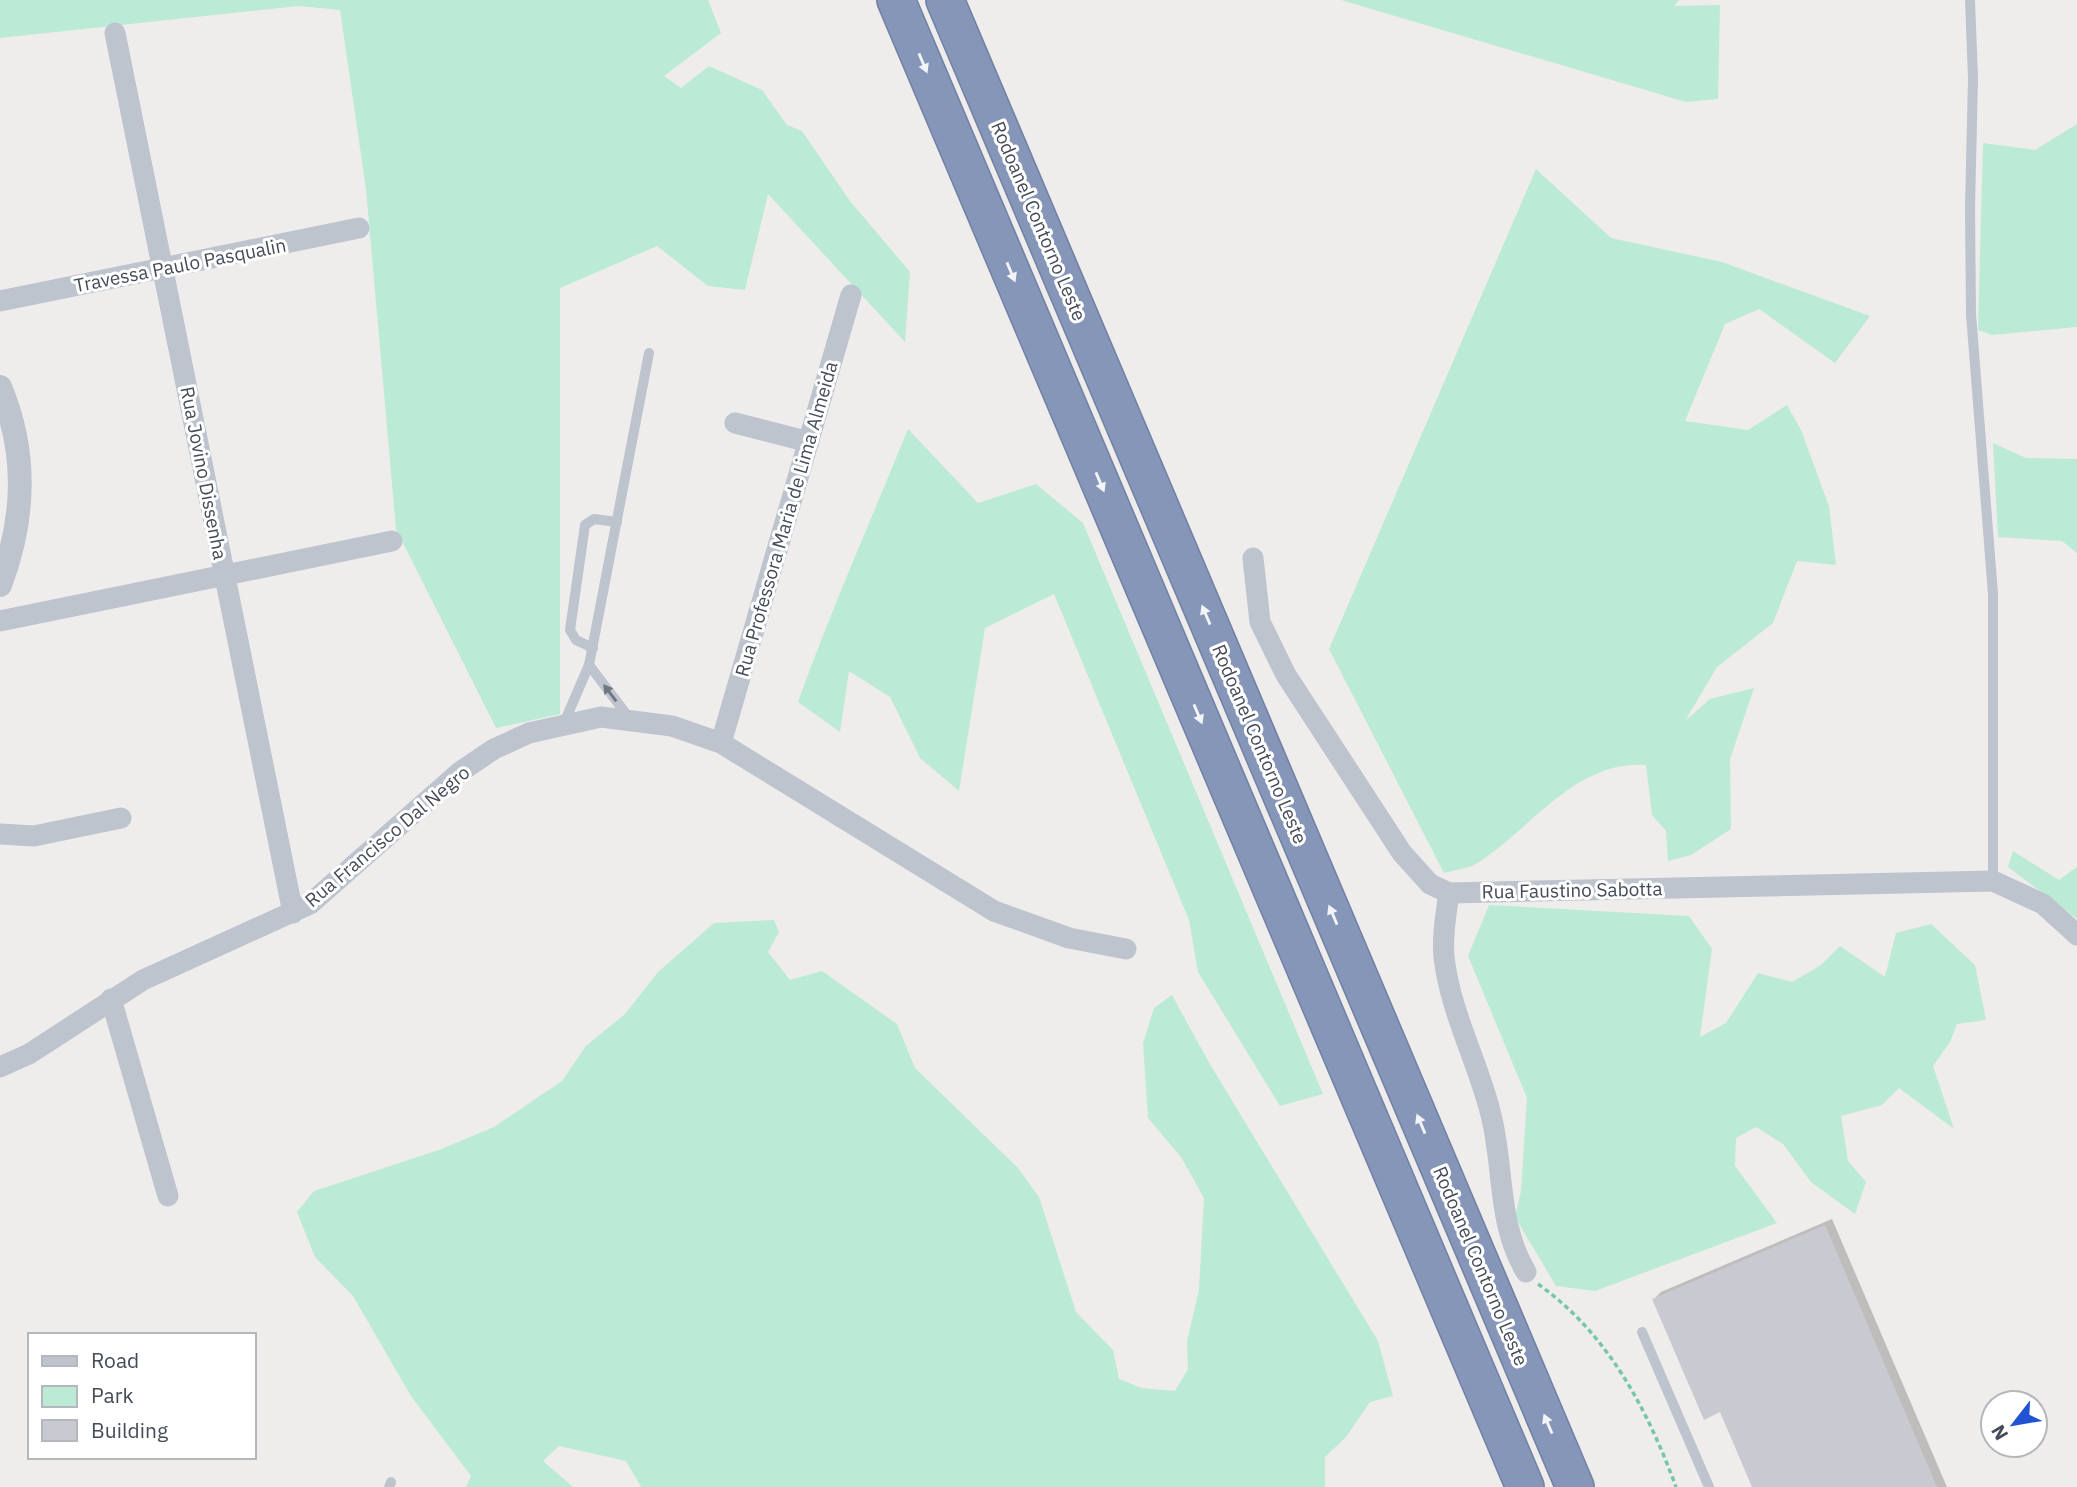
<svg xmlns="http://www.w3.org/2000/svg" width="2077" height="1487" viewBox="0 0 2077 1487" font-family="'IBM Plex Sans',sans-serif">
  <style>
    .green { fill: #bbebd5 }
    .shadow { fill: #0003 }
    .building { fill: #c9cad1 }
    .lines { fill: none; stroke-linecap: round; stroke-linejoin: round }
    .motorway-casing { stroke: #7181a4; stroke-width: 40 }
    .path { stroke: #75c7ac; stroke-width: 3.5; stroke-dasharray: 5 3.5; stroke-linecap: butt }
    .service { stroke: #bdc4ce; stroke-width: 10 }
    .minor { stroke: #bdc4ce; stroke-width: 21 }
    .tertiary { stroke: #bdc4ce; stroke-width: 24 }
    .motorway { stroke: #8696b9; stroke-width: 37 }
    .oneway { fill: #f3f4f8 }
    .oneway2 { fill: #6f7681 }
    .labels { text-anchor: middle; stroke-width: 6; stroke-linejoin: round; paint-order: stroke }
    .street-label { font-size: 19px; fill: #454c58; stroke: #fff }
  </style>
  <rect width="100%" height="100%" fill="#efecec"/>
  <g class="green">
    <polygon points="0,0 708,0 721,33 664,76 681,88 709,66 762,90 787,125 802,131 850,201 910,272 905,342 768,194 745,290 708,286 657,246 560,288 560,714 496,728 396,529 366,189 340,10 299,6 0,38"/>
    <polygon points="1341,0 1679,0 1674,6 1720,5 1718,99 1686,102"/>
    <polygon points="2077,124 2077,327 1992,335 1978,330 1983,143 2035,150"/>
    <path d="M1536 169 1611 238 1722 262 1870 316 1835 363 1759 309 1725 324 1685 421 1748 430 1787 405 1801 430 1829 506 1836 565 1797 561 1773 623 1717 667 1685 721 1710 699 1754 688 1730 759 1731 829 1691 855 1668 861 1666 831 1652 815 1646 765C1574 760 1531 830 1476 864 1467 869 1454 870 1444 873L1329 649Z"/>
    <path d="M908 429 978 503 1036 484 1083 523 1323 1094 1280 1106 1198 972 1189 920 1054 594 985 628 959 791 920 758 890 697 849 671 840 732 798 702C831 610 871 520 908 429Z"/>
    <polygon points="1993,443 2026,458 2077,459 2077,553 2062,541 1998,537"/>
    <polygon points="2013,851 2059,880 2077,867 2077,919 2008,867"/>
    <polygon points="1489,905 1689,916 1712,949 1700,1037 1726,1023 1758,973 1792,982 1821,965 1840,946 1885,977 1896,933 1931,924 1975,965 1986,1020 1957,1024 1950,1042 1933,1066 1954,1129 1899,1088 1882,1105 1841,1116 1848,1161 1866,1182 1855,1214 1811,1182 1783,1144 1756,1127 1736,1138 1735,1166 1777,1223 1595,1291 1556,1286 1515,1217 1521,1191 1527,1098 1468,956"/>
    <polygon points="774,920 779,932 768,952 790,980 822,971 897,1024 915,1068 1018,1168 1039,1197 1076,1312 1113,1350 1119,1379 1142,1388 1175,1391 1188,1369 1187,1341 1199,1290 1204,1198 1181,1157 1148,1118 1143,1043 1154,1008 1172,995 1211,1066 1378,1341 1393,1396 1370,1402 1346,1437 1325,1457 1325,1487 641,1487 626,1461 559,1446 543,1461 573,1487 466,1487 471,1476 411,1396 353,1296 315,1257 297,1212 314,1191 439,1150 494,1127 562,1081 586,1046 625,1014 658,972 714,923"/>
  </g>
  <polygon class="shadow" points="1832,1219 1947,1487 1754,1487 1721,1410 1654,1299 1661,1292"/>
  <polygon class="building" points="1825,1225 1937,1487 1752,1487 1720,1412 1704,1420 1652,1299"/>
  <g class="lines">
    <defs>
      <g id="motorway">
        <polyline points="896,0 1525,1487"/>
        <polyline points="945,0 1575,1487"/>
      </g>
    </defs>
    <use href="#motorway" class="motorway-casing"/>
    <path class="path" d="M1538 1284C1607 1333 1647 1408 1676 1487"/>
    <g class="service">
      <polyline points="1970,0 1973,78 1970,208 1971,314 1993,594 1993,881"/>
      <polyline points="593,648 576,640 570,630 585,525 594,519 617,522"/>
      <polyline points="589,665 630,719"/>
      <polyline points="564,723 589,665 649,353"/>
      <polyline points="1642,1332 1709,1487"/>
      <polyline points="389,1487 391,1482"/>
    </g>
    <g class="minor">
      <polyline points="115,33 293,913"/>
      <polyline points="0,301 359,228"/>
      <polyline points="735,423 809,442"/>
      <polyline points="1253,558 1260,622 1286,675 1402,853 1430,884 1449,893 1993,881 2043,904 2077,935"/>
      <polyline points="0,621 392,541"/>
      <polyline points="721,743 851,295"/>
      <polyline points="0,834 34,836 121,818"/>
      <path d="M1449 893C1446 914 1442 936 1444 957 1450 1011 1477 1060 1490 1111 1505 1166 1496 1222 1526 1272"/>
      <polyline points="111,999 168,1196"/>
      <polyline points="0,1067 29,1054 143,980 310,904 460,772 494,749 529,733 601,717 672,726 721,743 994,911 1069,938 1126,949"/>
    </g>
    <path class="tertiary" d="M0 387C28 454 25 519 0 585"/>
    <use href="#motorway" class="motorway"/>
  </g>
  <defs><path id="oneway-solid" d="M-6-.8H1V-3.2L6.5 0L1 3.2V.8H-6Z" transform="scale(1.75)"/></defs>
  <g class="oneway">
    <use href="#oneway-solid" transform="translate(923 63) rotate(67)"/>
    <use href="#oneway-solid" transform="translate(1011 272) rotate(67)"/>
    <use href="#oneway-solid" transform="translate(1100 482) rotate(67)"/>
    <use href="#oneway-solid" transform="translate(1206 615) rotate(-113)"/>
    <use href="#oneway-solid" transform="translate(1198 714) rotate(67)"/>
    <use href="#oneway-solid" transform="translate(1333 915) rotate(-113)"/>
    <use href="#oneway-solid" transform="translate(1421 1124) rotate(-113)"/>
    <use href="#oneway-solid" transform="translate(1548 1424) rotate(-113)"/>
  </g>
  <use class="oneway2" href="#oneway-solid" transform="translate(610 693) rotate(-127)"/>
  <g class="labels">
    <g class="street-label">
      <text transform="translate(1039 221) rotate(67)" y="7">Rodoanel Contorno Leste</text>
      <text transform="translate(180 265) rotate(-11)" y="7">Travessa Paulo Pasqualin</text>
      <text transform="translate(204 473) rotate(79)" y="7">Rua Jovino Dissenha</text>
      <text transform="translate(786 519) rotate(-74)" y="7">Rua Professora Maria de Lima Almeida</text>
      <text transform="translate(1260 744) rotate(67)" y="7">Rodoanel Contorno Leste</text>
      <text transform="translate(387 836) rotate(-40)" y="7">Rua Francisco Dal Negro</text>
      <text transform="translate(1572 890) rotate(-1)" y="7">Rua Faustino Sabotta</text>
      <text transform="translate(1481 1266) rotate(67)" y="7">Rodoanel Contorno Leste</text>
    </g>
  </g>
  <rect x="28" y="1333" width="228" height="126" fill="#ffffff" stroke="#b5b7bc" stroke-width="2"/>
  <rect x="42" y="1356" width="35" height="10" fill="#bdc4ce" stroke="#b5b7bc" stroke-width="2"/>
  <text x="91" y="1368" font-size="21" fill="#454c58">Road</text>
  <rect x="42" y="1386" width="35" height="21" fill="#bbebd5" stroke="#b5b7bc" stroke-width="2"/>
  <text x="91" y="1403" font-size="21" fill="#454c58">Park</text>
  <rect x="42" y="1420" width="35" height="21" fill="#c9cad1" stroke="#b5b7bc" stroke-width="2"/>
  <text x="91" y="1438" font-size="21" fill="#454c58">Building</text>
  <g transform="translate(2014 1424) rotate(239)"><circle r="33" fill="#ffffff" stroke="#b5b7bc" stroke-width="2"/>
  <path d="M0-5L12 26L0 18L-12 26Z" fill="#2253d2"/>
  <text y="-10" font-size="19" font-weight="bold" text-anchor="middle" fill="#454c58">N</text>
  </g>
</svg>
